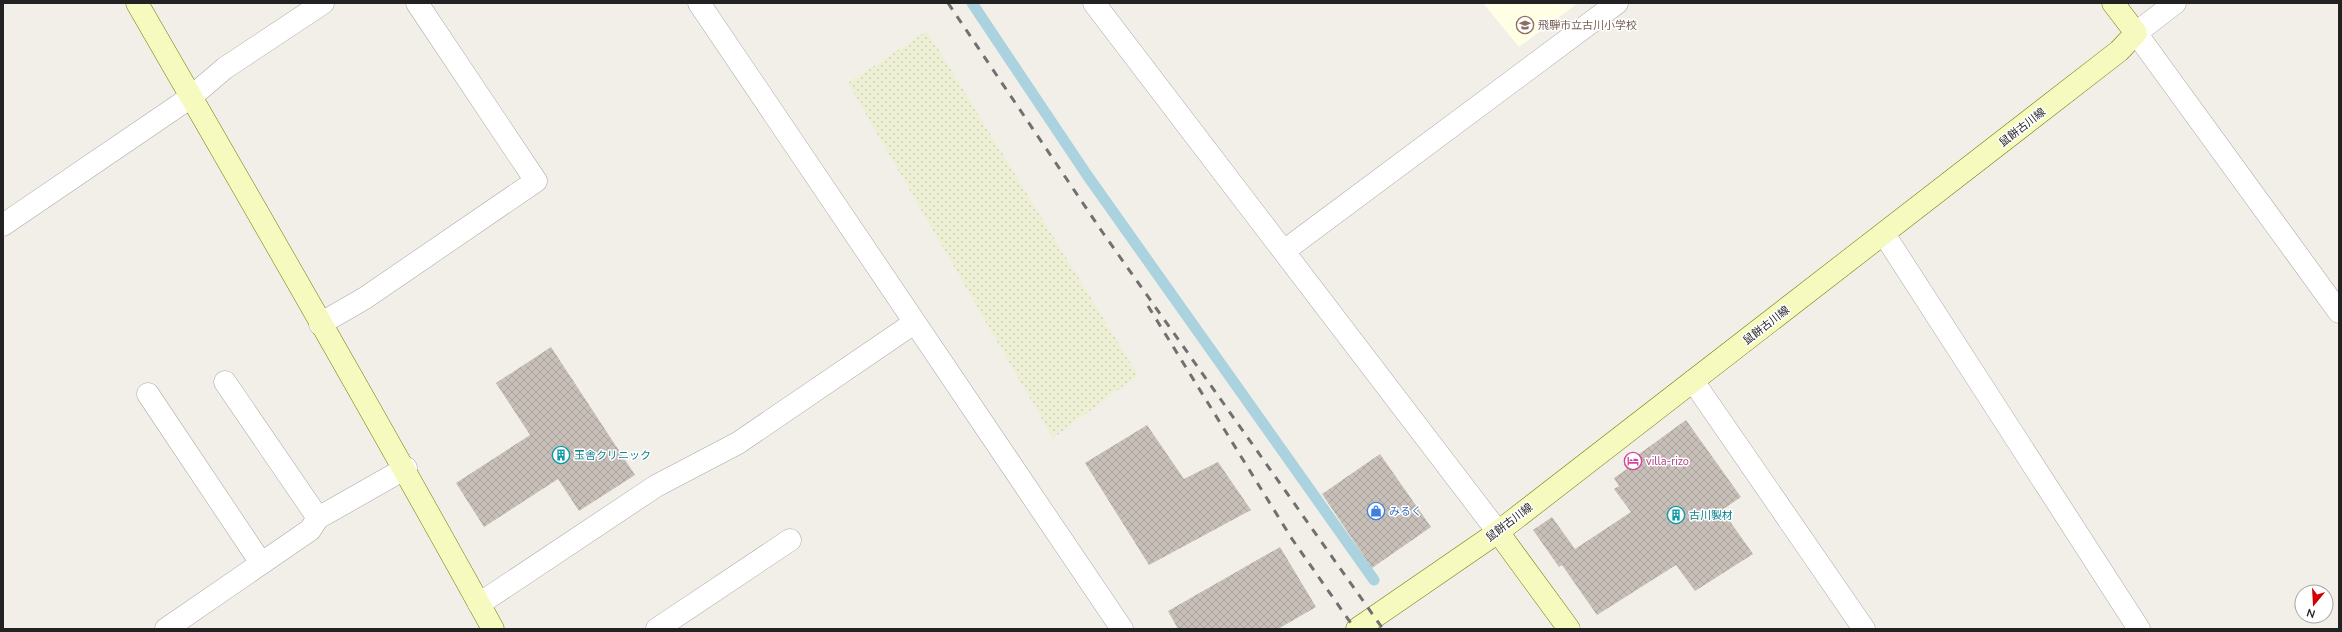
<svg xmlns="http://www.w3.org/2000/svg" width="2342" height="632" viewBox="0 0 2342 632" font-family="'Nunito Sans','Noto Sans JP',sans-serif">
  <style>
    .education { fill: #ffffe5 }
    .farmland { fill: url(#farmland-dots) }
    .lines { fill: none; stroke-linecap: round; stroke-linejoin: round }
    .stream { stroke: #aad3df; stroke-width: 11 }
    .building { fill: url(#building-cross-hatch) }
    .street-casing { stroke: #a9a9a9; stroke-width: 23 }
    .secondary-casing { stroke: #707d05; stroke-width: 23 }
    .street { stroke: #fff; stroke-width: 22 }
    .secondary { stroke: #f7fabf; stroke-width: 22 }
    .rail { stroke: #707070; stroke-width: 3; stroke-dasharray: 8 8; stroke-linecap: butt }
    .labels { text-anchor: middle; stroke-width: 3; stroke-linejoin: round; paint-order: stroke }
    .education-label { font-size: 11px; fill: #785e54; stroke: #fff; text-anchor: start }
    .street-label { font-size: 11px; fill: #222; stroke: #fff }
    .culture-label { font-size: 11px; fill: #0d838f; stroke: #fff; text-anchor: start }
    .hotel-label { font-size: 11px; fill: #b23c85; stroke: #fff; text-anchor: start }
    .shop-label { font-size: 11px; fill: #366cbe; stroke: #fff; text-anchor: start }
  </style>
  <defs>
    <pattern id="farmland-dots" width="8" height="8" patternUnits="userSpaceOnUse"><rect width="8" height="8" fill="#eef0d5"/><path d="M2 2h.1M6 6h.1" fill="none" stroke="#ccceb7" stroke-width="1.8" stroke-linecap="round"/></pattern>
    <pattern id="building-cross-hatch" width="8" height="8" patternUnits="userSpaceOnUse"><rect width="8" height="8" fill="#c7bfb8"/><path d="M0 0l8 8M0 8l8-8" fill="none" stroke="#aba49e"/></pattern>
  </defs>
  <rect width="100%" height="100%" fill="#f2efe9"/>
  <polygon class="education" points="1483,3 1578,3 1519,47"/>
  <polygon class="farmland" points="927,31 1138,375 1053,438 848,83"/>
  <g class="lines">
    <polyline class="stream" points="972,3 1087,175 1374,580"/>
  </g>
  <g class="building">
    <polygon points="551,347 635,475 579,511 558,479 484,527 456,483 530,435 496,383"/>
    <polygon points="1686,420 1741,497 1722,510 1753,554 1695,591 1676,565 1597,615 1562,565 1559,567 1533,530 1552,517 1575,549 1631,512 1614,489 1619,486 1614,478 1627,469 1624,465"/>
    <polygon points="1147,425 1184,479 1218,462 1251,510 1149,565 1085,463"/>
    <polygon points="1380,454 1431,527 1372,568 1322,494"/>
    <polygon points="1280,547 1316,607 1278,629 1178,629 1168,611"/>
  </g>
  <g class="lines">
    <defs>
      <g id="street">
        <polyline points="699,3 1122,629"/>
        <polyline points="1094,3 1498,532"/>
        <polyline points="2175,3 2136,33 2339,312"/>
        <polyline points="3,225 191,97 225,68 323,3"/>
        <polyline points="1884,234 2139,629"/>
        <polyline points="1284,251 1617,3"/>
        <polyline points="320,324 365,298 536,181 417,3"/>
        <polyline points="1693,381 1864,629"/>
        <polyline points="225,382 318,518"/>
        <polyline points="148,394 261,563"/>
        <polyline points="479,604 656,486 738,443 914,323"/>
        <polyline points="166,629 310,530 318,518 406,468"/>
        <polyline points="657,629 790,540"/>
      </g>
      <g id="secondary">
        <path d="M137 3C257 211 377 419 493 629"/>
        <polyline points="1498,532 1569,629"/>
        <polyline points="1357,629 1498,532 2119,51 2136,33 2113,3"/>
      </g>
    </defs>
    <use href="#street" class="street-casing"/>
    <use href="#secondary" class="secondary-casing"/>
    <use href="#street" class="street"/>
    <use href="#secondary" class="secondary"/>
    <g class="rail">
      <polyline points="948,3 1103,233 1383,629"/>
      <polyline points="1148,306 1292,539 1355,629"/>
    </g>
  </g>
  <defs>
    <symbol id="school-ring" viewBox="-11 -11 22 22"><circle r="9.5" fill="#fff" stroke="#8d6e63" stroke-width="1.5"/><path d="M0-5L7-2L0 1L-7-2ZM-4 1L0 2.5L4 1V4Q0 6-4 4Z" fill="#8d6e63"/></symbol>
    <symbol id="building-ring" viewBox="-11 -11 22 22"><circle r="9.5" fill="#fff" stroke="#0f9aa8" stroke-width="1.5"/><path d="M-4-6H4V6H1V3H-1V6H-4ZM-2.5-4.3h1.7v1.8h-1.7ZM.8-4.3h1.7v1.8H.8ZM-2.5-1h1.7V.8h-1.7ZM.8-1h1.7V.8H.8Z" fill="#0f9aa8"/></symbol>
    <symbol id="hotel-ring" viewBox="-11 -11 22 22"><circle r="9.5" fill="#fff" stroke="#d1479c" stroke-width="1.5"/><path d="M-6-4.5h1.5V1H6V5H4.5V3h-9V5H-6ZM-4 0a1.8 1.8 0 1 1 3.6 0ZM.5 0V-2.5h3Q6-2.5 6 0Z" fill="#d1479c"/></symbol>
    <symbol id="shop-ring" viewBox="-11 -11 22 22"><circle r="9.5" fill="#fff" stroke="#3f7fe0" stroke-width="1.5"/><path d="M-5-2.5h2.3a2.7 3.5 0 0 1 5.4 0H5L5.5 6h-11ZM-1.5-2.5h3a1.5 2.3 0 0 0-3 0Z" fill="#3f7fe0"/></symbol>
  </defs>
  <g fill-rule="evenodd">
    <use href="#school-ring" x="1515" y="15" width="20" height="20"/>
    <use href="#building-ring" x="551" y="445" width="20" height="20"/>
    <use href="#hotel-ring" x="1623" y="451" width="20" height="20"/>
    <use href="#shop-ring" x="1366" y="501" width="20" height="20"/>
    <use href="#building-ring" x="1666" y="505" width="20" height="20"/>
  </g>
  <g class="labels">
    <g class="education-label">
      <text x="1538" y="29">飛騨市立古川小学校</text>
    </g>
    <g class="street-label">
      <text transform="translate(2022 127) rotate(-38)" y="4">鼠餅古川線</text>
      <text transform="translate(1766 325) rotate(-38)" y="4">鼠餅古川線</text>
      <text transform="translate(1509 522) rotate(-37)" y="4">鼠餅古川線</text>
    </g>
    <g class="culture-label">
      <text x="574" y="459">玉舎クリニック</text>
      <text x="1689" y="519">古川製材</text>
    </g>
    <g class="hotel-label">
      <text x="1646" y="465">villa-rizo</text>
    </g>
    <g class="shop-label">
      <text x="1389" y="515">みるく</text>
    </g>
  </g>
  <rect width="2342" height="632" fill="none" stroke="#222222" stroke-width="8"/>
  <g transform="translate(2314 604) rotate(198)"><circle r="19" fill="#ffffff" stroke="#a7a7a7"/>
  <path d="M0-3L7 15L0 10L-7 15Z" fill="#d40000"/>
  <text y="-6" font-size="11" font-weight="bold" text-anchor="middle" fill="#222222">N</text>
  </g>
</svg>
